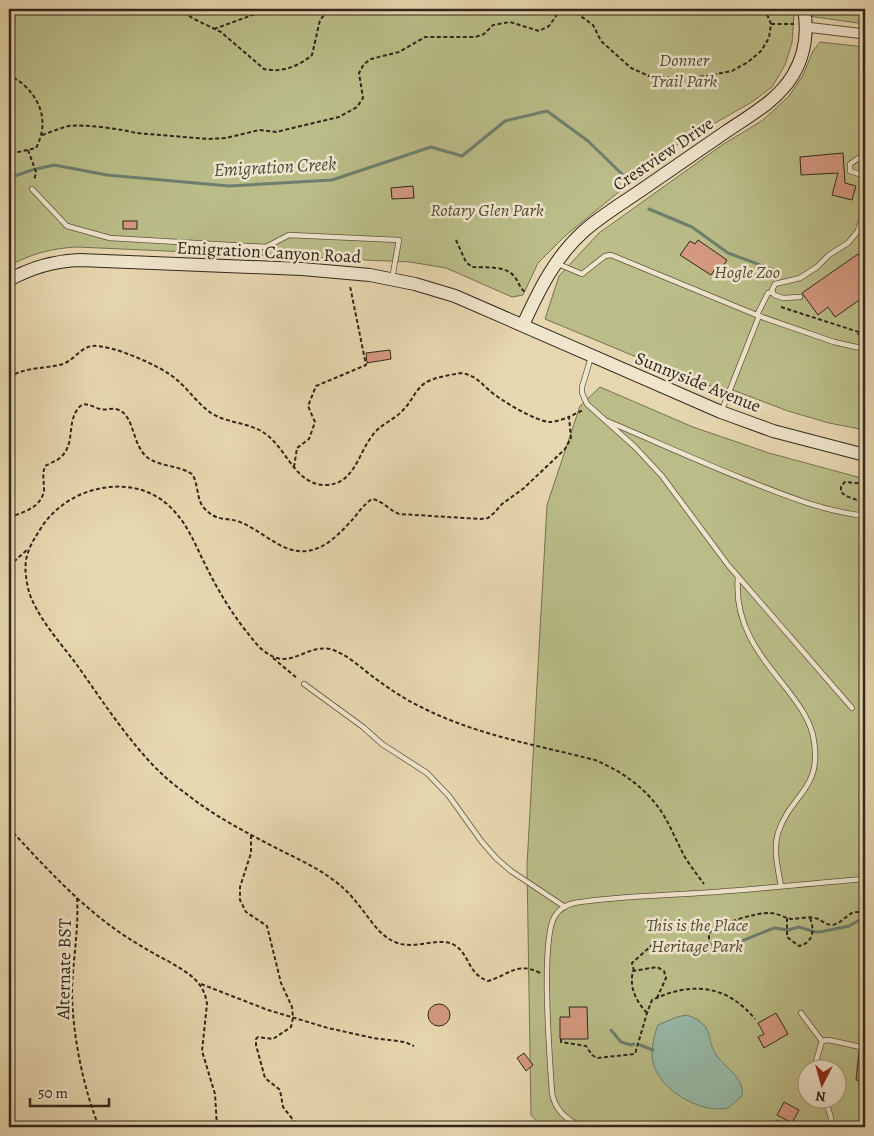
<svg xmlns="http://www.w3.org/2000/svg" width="874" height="1136" viewBox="0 0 874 1136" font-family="Alegreya,serif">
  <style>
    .green { fill: #babd88; stroke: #757252; fill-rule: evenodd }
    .water { fill: #97baa8; stroke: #6e7f70 }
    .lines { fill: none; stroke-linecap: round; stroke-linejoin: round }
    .stream { stroke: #6e7f70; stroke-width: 3 }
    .building { fill: #d49980; stroke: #30271b }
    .lane-casing { stroke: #5e5340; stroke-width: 6 }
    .street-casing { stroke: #5e5340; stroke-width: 11 }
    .secondary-casing { stroke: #30271b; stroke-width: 14 }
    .path { stroke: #30271b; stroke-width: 2; stroke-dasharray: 4 2.5; stroke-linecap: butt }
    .lane { stroke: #efe5cc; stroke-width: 4.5 }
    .street { stroke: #efe5cc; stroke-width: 9 }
    .secondary { stroke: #efe5cc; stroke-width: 12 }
    .labels { text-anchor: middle; stroke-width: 5; stroke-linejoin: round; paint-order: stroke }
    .park-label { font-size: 18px; font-style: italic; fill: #524c36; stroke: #efe5cc }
    .street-label { font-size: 18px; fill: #30271b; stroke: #efe5cc }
    .water-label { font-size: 19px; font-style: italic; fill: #4a4c3e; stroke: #efe5cc }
  </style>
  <rect width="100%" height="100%" fill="#e7d7b0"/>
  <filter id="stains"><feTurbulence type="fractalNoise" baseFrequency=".004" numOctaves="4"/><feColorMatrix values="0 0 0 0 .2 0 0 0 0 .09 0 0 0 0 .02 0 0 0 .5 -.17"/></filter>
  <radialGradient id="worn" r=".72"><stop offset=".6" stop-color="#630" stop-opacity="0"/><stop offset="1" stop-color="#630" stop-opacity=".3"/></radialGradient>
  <g class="green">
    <path d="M9 9H865V24L794 14 792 43 785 65 772 87 752 102 675 146 565 236 538 263 523 295 512 297 446 268 410 262 77 247C53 248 30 254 9 266Z"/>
    <polygon points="820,42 865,47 865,430 829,423 788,411 730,389 704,385 545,319 559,276 599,233 722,145 763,120 789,96 803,75 813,51"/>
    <path d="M600 387 693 427 769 453 865 479V1127H542L531 1115 527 865 547 505 580 406ZM806 1068H836V1098H806Z"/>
  </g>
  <path class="water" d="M687 1015C693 1017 699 1020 704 1025 711 1033 709 1042 714 1051 723 1068 745 1076 742 1096L728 1108C700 1114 660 1090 653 1063 650 1053 654 1035 658 1025L677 1017Z"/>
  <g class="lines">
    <g class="stream">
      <polyline points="9,178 32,170 54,165 107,175 229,186 332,180 431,147 462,156 505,121 547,111 588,141 622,174"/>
      <polyline points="649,209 692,227 728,253 777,271"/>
      <polyline points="700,948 703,945 712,944 734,944 774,928 788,930 799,927 815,932 820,932 849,926 865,917"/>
      <polyline points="611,1030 621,1042 631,1045 634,1044"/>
      <polyline points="640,1045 653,1050"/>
    </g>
  </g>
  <g class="building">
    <polygon points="843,153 845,183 856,186 852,200 832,195 838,173 801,175 800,157"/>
    <polygon points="413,186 414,198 392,199 391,188"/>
    <rect x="123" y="221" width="14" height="8"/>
    <polygon points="698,240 727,260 722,268 718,265 711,275 680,255 690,241 695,244"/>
    <polygon points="858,254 865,264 865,296 835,317 828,307 818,315 802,293"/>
    <polygon points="390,350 391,359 367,363 366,353"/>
    <circle cx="439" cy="1015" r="11"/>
    <polygon points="569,1007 587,1007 588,1039 560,1039 560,1017 570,1017"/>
    <polygon points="776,1013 788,1034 764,1048 758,1037 764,1034 758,1023"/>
    <polygon points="859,1051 865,1052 865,1081 856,1080"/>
    <polygon points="524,1053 533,1065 526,1071 517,1058"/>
    <polygon points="784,1102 799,1110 792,1123 777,1115"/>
  </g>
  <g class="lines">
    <defs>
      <g id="lane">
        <polyline points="860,157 850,164 850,171 865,176"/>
        <polyline points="32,189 67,226 110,238 266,247 289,235 399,240 392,279"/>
        <polyline points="558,264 582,274 605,256 611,255 759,316 722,410"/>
        <polyline points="800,297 783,298 774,295 772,290 775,284 800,278 817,267 829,255 848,243 858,231 865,207"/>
        <polyline points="757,315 768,293 773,292"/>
        <polyline points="759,316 834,342 865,349"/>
        <polyline points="591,357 582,387 582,393 587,404 635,447 662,476 728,565 852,708"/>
        <path d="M607 421C652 440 696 460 741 478 781 494 822 511 865 516"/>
        <path d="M738 577C734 624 758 653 786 688 798 704 811 720 814 741 822 790 790 795 778 833 773 850 778 869 781 886"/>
        <polyline points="304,684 363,727 382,744 427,773 449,796 482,842 496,858 511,871 565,907"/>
        <polyline points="865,732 862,744 865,756"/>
        <polyline points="801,1013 822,1041"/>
        <polyline points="814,1068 822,1041 829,1040 865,1048"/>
        <polyline points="825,1098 831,1118 831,1127"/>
        <path d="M583 1127C568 1121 555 1110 552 1093 550 1060 540 939 555 916 559 909 566 905 574 903 614 896 658 896 699 893 754 890 810 883 865 879"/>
      </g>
      <polyline id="street" points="806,27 865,34"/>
      <g id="secondary">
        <path d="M9 280C32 267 54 261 80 260L302 269 370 275 415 284 455 296 721 412 773 431 865 455"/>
        <path d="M523 325C539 290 555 257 584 231 601 216 621 204 640 191 669 171 698 151 727 131 751 115 778 100 793 75 805 55 808 31 804 9"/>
      </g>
    </defs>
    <use href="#lane" class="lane-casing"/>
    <use href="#street" class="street-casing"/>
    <use href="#secondary" class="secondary-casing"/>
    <g class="path">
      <path d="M178 9 194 19 221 32 264 69C282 73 299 66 312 55L320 20 329 9"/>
      <polyline points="571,9 593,25 601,41 631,68 649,76 678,78 707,76 732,71 748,62 761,51 769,38 771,24 765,9"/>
      <polyline points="818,9 820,15"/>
      <polyline points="771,24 794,24"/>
      <polyline points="214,29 269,9"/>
      <path d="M9 73C13 79 19 80 24 85 43 103 48 125 36 148L14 153 9 150"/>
      <path d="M42 135C51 132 60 128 69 126 84 124 121 129 136 133L208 139 226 138 259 130 276 132 339 117 357 107 363 98 359 73 364 64 371 59 399 52 425 37H475L484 34 493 25 510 22 539 31 549 26 561 9"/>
      <polyline points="28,150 36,172 34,181"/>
      <path d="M456 240 466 262 472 267C484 268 505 265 514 276 519 282 519 287 525 292"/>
      <polyline points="860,300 865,306"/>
      <polyline points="781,307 865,334"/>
      <polyline points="858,335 865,320"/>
      <path d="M9 377C25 367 45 369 63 364 74 360 80 348 92 346 111 344 161 366 176 379 188 389 197 403 211 413 228 424 251 422 267 435 287 450 296 485 325 485 354 485 358 454 372 436 380 424 395 420 404 409 412 401 415 390 425 383 435 377 450 375 461 373 475 375 481 383 490 391 500 400 537 422 550 422 556 422 563 419 569 417"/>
      <polyline points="294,467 297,448 309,439 315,422 308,406 316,386 366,365 350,286"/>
      <polyline points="865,484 845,482 841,486 841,492 846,496 865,503"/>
      <path d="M9 517C23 513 42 507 44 490 44 481 42 474 45 466 50 463 57 461 61 457 75 444 67 425 77 410 83 399 92 407 100 409 106 411 112 407 119 410 135 417 132 446 148 458 161 467 178 465 192 474 199 484 196 501 205 509 217 522 227 517 240 522 266 532 287 561 318 548 331 543 344 529 353 519 359 512 364 504 372 499 383 501 389 510 399 514L481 519 488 518 494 513 502 504 524 488 565 449 571 438 569 417 583 410"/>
      <polyline points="9,566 28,549"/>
      <polyline points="273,658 298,679"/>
      <path d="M9 828C45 867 83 909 128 938 141 946 154 954 168 961 186 972 204 980 207 1004L202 1051 215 1094 217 1127"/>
      <polyline points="251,835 251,853 240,887 240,900 246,912 267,926 281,983 292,1007 293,1018 291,1027 273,1039 258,1037 256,1039 256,1045 265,1078 280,1090 283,1107 294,1121 302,1127"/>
      <path d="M77 898C79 929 73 959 72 989 72 1033 83 1087 99 1127"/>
      <path d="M787 918V937L799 946C813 943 815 930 810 918"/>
      <polyline points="729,942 729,948"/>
      <path d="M634 971 632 963 652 945 707 952 709 949V933C718 924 757 912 770 913 778 913 784 918 792 919 799 919 808 916 815 918 821 919 825 925 832 925 846 923 850 905 865 915"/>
      <path d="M540 973C517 961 509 975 488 981 468 974 470 956 456 946 440 935 415 951 395 942 378 935 369 917 357 903 350 894 342 886 332 879 316 867 296 858 278 849 247 833 216 817 189 796 180 789 170 782 162 774 131 745 101 699 77 665 62 645 44 625 33 602 29 594 27 585 26 576 23 555 32 542 43 525 62 498 95 484 127 487 146 489 163 498 175 512 186 524 193 539 200 554 213 581 227 607 246 631 252 638 257 646 264 651 290 672 305 644 330 649 346 653 362 669 376 679 391 690 406 700 423 708 477 735 536 745 595 760 622 771 647 789 663 814 672 829 678 845 686 859 692 868 698 876 704 884"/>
      <polyline points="201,984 268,1010 328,1028 373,1038 405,1042 414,1046"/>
      <path d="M647 1013C636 1001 629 988 633 971L657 967 664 971 666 978 657 998"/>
      <path d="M561 1039V1042L586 1046 592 1055 597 1058 635 1054 647 1013 652 1000C692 981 727 985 755 1019"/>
      <polyline points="776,1127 777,1120"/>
    </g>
    <use href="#lane" class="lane"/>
    <use href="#street" class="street"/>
    <use href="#secondary" class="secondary"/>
  </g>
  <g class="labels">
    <g class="park-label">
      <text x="684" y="66">Donner<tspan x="684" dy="21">Trail Park</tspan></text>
      <text x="487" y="216">Rotary Glen Park</text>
      <text x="747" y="278">Hogle Zoo</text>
      <text x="697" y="931">This is the Place<tspan x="697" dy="21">Heritage Park</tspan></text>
    </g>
    <g class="street-label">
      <text transform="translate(663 154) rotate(-34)" y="6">Crestview Drive</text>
      <text transform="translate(269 252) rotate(3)" y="6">Emigration Canyon Road</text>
      <text transform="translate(698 382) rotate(22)" y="6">Sunnyside Avenue</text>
      <text transform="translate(64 969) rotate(-89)" y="6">Alternate BST</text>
    </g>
    <g class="water-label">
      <text transform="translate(275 166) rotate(-3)" y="7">Emigration Creek</text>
    </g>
  </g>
  <rect width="874" height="1136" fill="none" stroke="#e7d7b0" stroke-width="30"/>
  <rect x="10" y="10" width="854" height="1116" fill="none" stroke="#30271b" stroke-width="2.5"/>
  <rect x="15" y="15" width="844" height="1106" fill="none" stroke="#30271b"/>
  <g transform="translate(822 1084) rotate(186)"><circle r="24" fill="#efe5cc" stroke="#a39985"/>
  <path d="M0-4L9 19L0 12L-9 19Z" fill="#8f2418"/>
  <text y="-8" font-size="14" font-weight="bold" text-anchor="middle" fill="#30271b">N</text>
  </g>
  <path d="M30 1098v8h79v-8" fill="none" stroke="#30271b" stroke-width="2.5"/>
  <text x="38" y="1098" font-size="15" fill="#30271b" stroke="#efe5cc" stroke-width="4" paint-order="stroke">50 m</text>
  <rect width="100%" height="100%" filter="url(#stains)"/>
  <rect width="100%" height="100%" fill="url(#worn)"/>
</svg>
